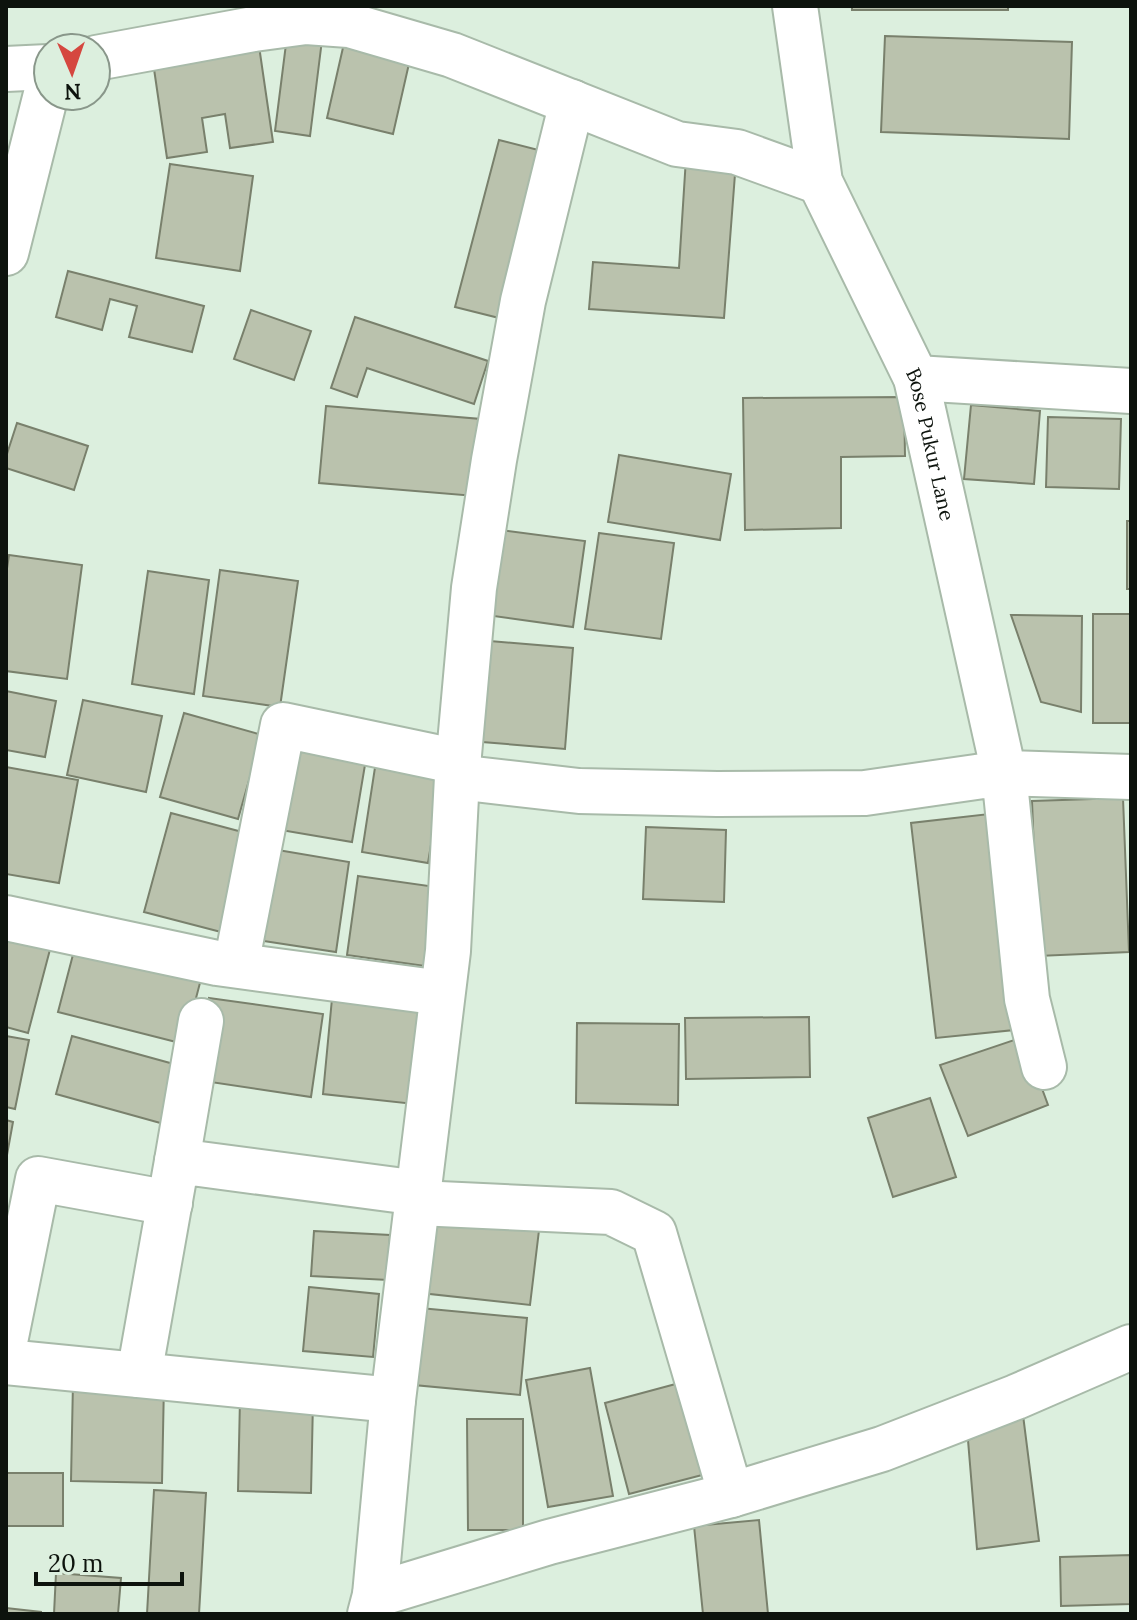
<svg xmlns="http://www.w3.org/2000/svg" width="1137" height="1620" viewBox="0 0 1137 1620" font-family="Lora,serif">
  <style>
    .building { fill: #bac2ad; stroke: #79806c; stroke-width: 2 }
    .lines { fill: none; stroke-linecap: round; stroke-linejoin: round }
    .minor-casing { stroke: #a8baa9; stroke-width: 48 }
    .minor { stroke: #fff; stroke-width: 44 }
    .labels { text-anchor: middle; stroke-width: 6; stroke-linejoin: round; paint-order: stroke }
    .street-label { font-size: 20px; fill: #0d130d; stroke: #dcefde }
  </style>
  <rect width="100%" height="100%" fill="#dcefde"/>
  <g class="building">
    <rect x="852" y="6" width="156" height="4"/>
    <polygon points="347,30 413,46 393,134 327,118"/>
    <polygon points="287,36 322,40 310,136 275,131"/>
    <polygon points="885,36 1072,42 1069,139 881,132"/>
    <polygon points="259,46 273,142 230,148 225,114 202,118 207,152 167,158 153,62"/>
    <polygon points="499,140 550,153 507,320 455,307"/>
    <polygon points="686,158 736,161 724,318 589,309 593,262 679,268"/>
    <polygon points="170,164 253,176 240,271 156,258"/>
    <polygon points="68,271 204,306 192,352 129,337 137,306 110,299 102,330 56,317"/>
    <polygon points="251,310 311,331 294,380 234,359"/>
    <polygon points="355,317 488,361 474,404 367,368 357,397 331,388"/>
    <polygon points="904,397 905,456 841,457 841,528 745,530 743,398"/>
    <polygon points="971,405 1040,411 1034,484 964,479"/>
    <polygon points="326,406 481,419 475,496 319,483"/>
    <polygon points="1048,417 1121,419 1119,489 1046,487"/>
    <polygon points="17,423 88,446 74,490 6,468 6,457"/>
    <polygon points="619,455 731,474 720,540 608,522"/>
    <rect x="1127" y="521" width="4" height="68"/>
    <polygon points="484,528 585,541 573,627 472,613"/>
    <polygon points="599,533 674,543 661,639 585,629"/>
    <polygon points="9,555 82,565 67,679 6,671 6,575"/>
    <polygon points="220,570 298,581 280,707 203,696"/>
    <polygon points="148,571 209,580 194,694 132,684"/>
    <rect x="1093" y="614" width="38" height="109"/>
    <polygon points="1011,615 1082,616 1081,712 1041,702"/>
    <polygon points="478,640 573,648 565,749 470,741"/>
    <polygon points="6,691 56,701 45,757 6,750"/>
    <polygon points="83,700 162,716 146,792 67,775"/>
    <polygon points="184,713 262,735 238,819 160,797"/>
    <polygon points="284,739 367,753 352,842 269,828"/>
    <polygon points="376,761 443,772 428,863 362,852"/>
    <polygon points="6,767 78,780 59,883 6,874"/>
    <polygon points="1123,798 1129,952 1038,956 1032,801"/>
    <polygon points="171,813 246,833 221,932 144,912"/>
    <polygon points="989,814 1014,1030 936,1038 911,823"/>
    <polygon points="646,827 726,830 724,902 643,899"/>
    <polygon points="266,848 349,862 336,952 251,939"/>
    <polygon points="358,876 436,887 425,966 347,955"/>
    <polygon points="6,930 52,942 28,1033 6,1027"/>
    <polygon points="75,947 201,979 184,1044 58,1012"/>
    <polygon points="333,988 425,997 414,1104 323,1094"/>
    <polygon points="209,998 323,1014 311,1097 197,1080"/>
    <polygon points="809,1017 810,1077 686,1079 685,1018"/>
    <polygon points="577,1023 679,1024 678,1105 576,1103"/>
    <polygon points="6,1036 29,1040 15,1109 6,1107"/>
    <polygon points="72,1036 181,1066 164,1124 56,1094"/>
    <polygon points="1023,1037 1048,1105 968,1136 940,1065"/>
    <polygon points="930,1098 956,1177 893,1197 868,1118"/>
    <polygon points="6,1120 13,1122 7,1155 6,1155"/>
    <polygon points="431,1210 540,1222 530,1305 421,1293"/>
    <polygon points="314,1231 390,1235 388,1280 311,1276"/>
    <polygon points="309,1287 379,1294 373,1357 303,1351"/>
    <polygon points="420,1308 527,1318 520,1395 414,1385"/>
    <polygon points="590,1368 613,1496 548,1507 526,1380"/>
    <polygon points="73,1382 164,1383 162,1483 71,1481"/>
    <polygon points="683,1382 706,1474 629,1494 605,1403"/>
    <polygon points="240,1399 313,1401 311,1493 238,1491"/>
    <polygon points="1023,1415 1039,1541 977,1549 968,1440"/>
    <polygon points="467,1419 523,1419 523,1530 468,1530"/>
    <rect x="6" y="1473" width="57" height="53"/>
    <polygon points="154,1490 206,1493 199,1614 147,1614"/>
    <polygon points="759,1520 768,1614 703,1614 694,1526"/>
    <polygon points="1131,1555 1131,1604 1061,1606 1060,1557"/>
    <polygon points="56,1573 121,1578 118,1614 54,1614"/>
    <polygon points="6,1608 41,1612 41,1614 6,1614"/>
  </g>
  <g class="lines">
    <defs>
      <g id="minor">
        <path id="s1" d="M795 6 820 182 916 378 1004 773 1131 777"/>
        <polyline points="96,58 254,29 306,22 349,25 452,55 677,144 737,152 820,182"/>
        <polyline points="6,69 48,67"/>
        <polyline points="6,253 48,86"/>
        <polyline points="916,378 1131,391"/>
        <polyline points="457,777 579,791 717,794 865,793 1004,773 1027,999 1044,1067"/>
        <polyline points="6,918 217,963 442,993"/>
        <polyline points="236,965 283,725 459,762"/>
        <polyline points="177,1161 201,1021"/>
        <polyline points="418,1203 611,1212 654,1233 731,1495"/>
        <polyline points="6,1337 38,1179 170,1203"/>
        <polyline points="6,1362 393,1400"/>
        <polyline points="139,1375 177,1161 419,1193"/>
        <polyline points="375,1595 549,1542 731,1495 882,1449 1016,1397 1131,1347"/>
        <polyline points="370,1614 375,1595 393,1400 448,951 457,777 474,588 494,460 523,301 572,102"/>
      </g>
    </defs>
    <use href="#minor" class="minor-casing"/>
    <use href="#minor" class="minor"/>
  </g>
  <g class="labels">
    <g class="street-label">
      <text dy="7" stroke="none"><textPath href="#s1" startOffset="464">Bose Pukur Lane</textPath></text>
    </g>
  </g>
  <rect width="1137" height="1620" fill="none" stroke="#0d130d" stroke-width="16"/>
  <g transform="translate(72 72) rotate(178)"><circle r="38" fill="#dcefde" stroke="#89978a" stroke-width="2"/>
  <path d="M0-6L14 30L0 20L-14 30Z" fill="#d5473f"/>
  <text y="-12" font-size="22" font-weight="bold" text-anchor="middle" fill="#0d130d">N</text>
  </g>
  <path d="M36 1572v12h146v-12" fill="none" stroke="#0d130d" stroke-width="4"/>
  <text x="48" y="1572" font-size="24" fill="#0d130d" stroke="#dcefde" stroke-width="6" paint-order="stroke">20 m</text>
</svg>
